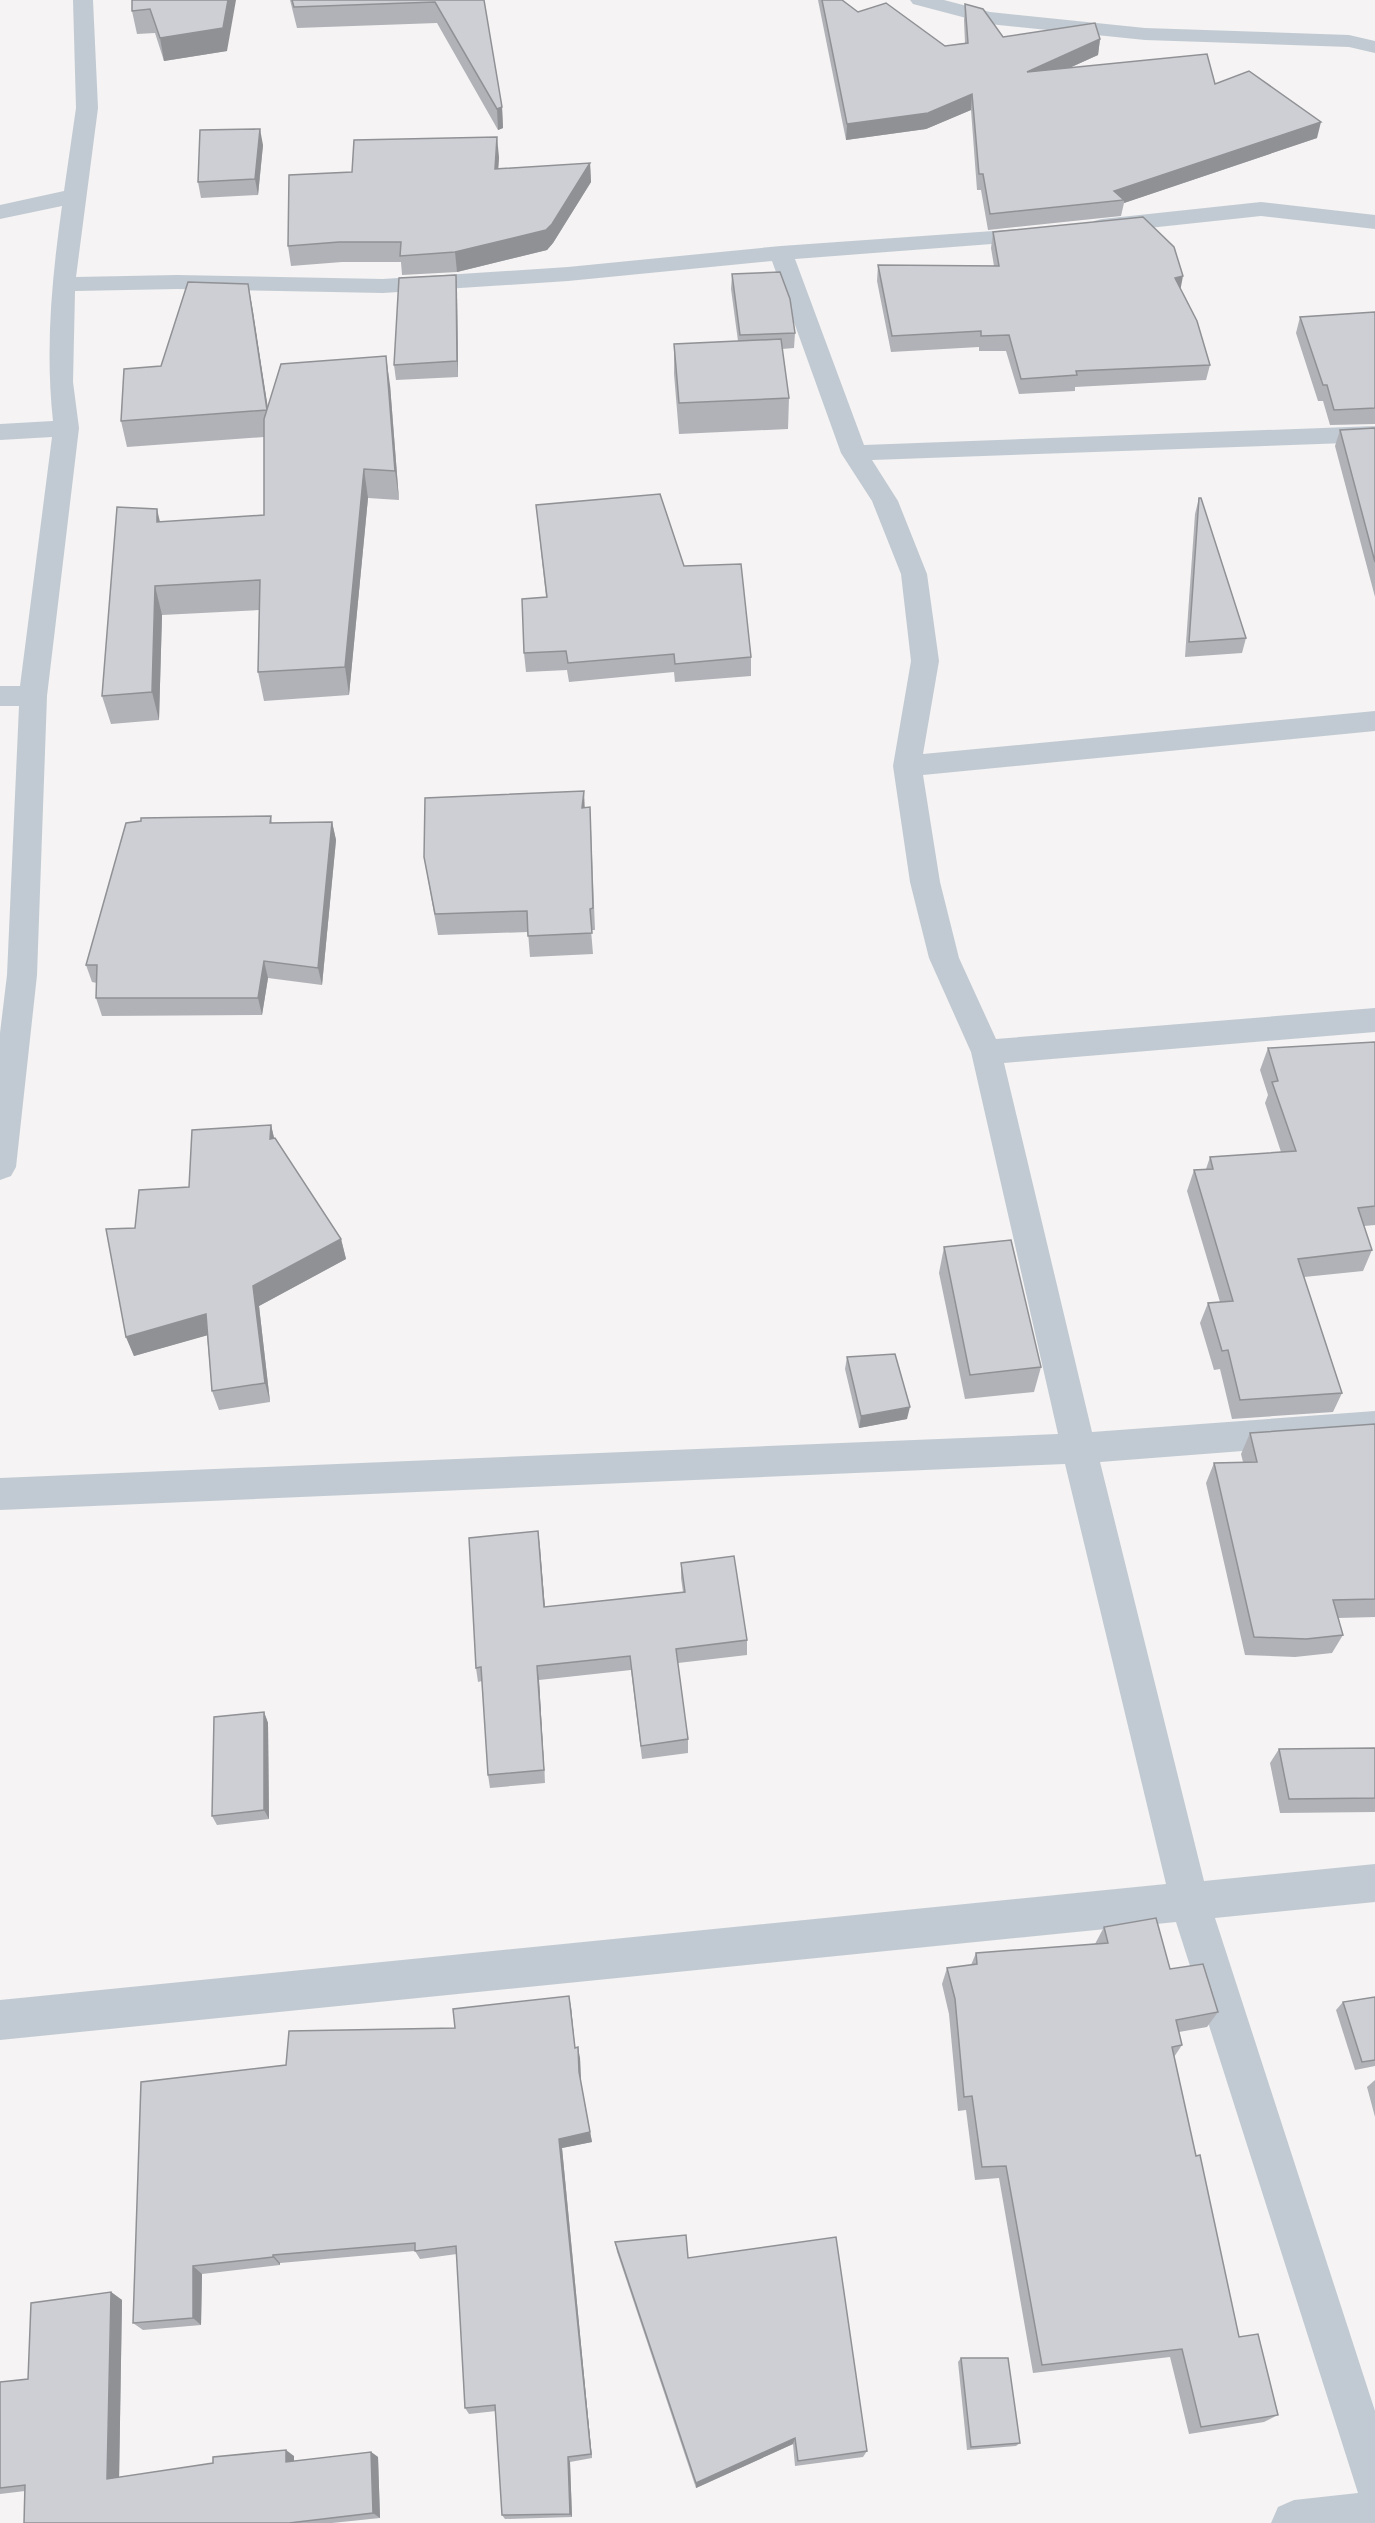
<svg xmlns="http://www.w3.org/2000/svg" width="1375" height="2523" viewBox="0 0 1375 2523" font-family="'Alegreya Sans',sans-serif">
  <style>
    .lines { fill: none; stroke-linecap: round; stroke-linejoin: round }
    .street { fill: #c1cad2; fill-rule: evenodd }
    .wall { fill: #b0b2b7 }
    .shaded-wall { fill: #909195 }
    .building { fill: #cdcfd5; stroke: #909195; stroke-width: 1.5 }
  </style>
  <rect width="100%" height="100%" fill="#f5f3f3"/>
  <g class="lines">
    <g class="street">
      <path d="M73 0H93L98 108 76 277 177 275 383 279 568 267 781 246 1036 228 1044 230 1048 235 1044 240 795 259 864 445 1375 426V442L872 460 898 501 927 574 939 661 923 754 1375 711V731L923 775 940 882 959 958 996 1039 1375 1008V1032L1004 1063 1092 1432 1375 1411V1441L1100 1462 1204 1881 1375 1864V1902L1215 1918 1375 2411V2523H1271L1278 2507 1294 2500 1358 2493 1176 1922 0 2040V2000L1166 1884 1065 1464 0 1510V1478L1058 1434 971 1052 929 958 910 882 893 766 911 661 901 574 872 501 841 453 772 261 568 281 383 293 177 289 75 291 73 382 79 428 47 696 37 975 16 1167 11 1176 0 1180V1033L7 975 19 706H0V686H20L52 437 0 440V424L53 421C45 348 52 277 62 206L0 219V205L64 191 76 108Z"/>
      <polygon points="910,0 944,0 990,12 1145,28 1349,35 1375,41 1375,53 1349,47 1145,40 989,24 913,4"/>
      <polygon points="1261,202 1375,215 1375,229 1261,216 1102,233 1094,231 1090,226 1094,221 1102,219"/>
    </g>
  </g>
  <g class="wall">
    <polygon points="132,0 227,51 164,61 155,33 137,34 132,11"/>
    <polygon points="290,0 484,0 502,107 503,128 498,130 437,23 297,28"/>
    <polygon points="818,0 842,0 858,12 945,46 965,43 964,20 965,4 1003,37 1100,39 1098,55 1069,68 1215,84 1317,138 1124,203 1121,216 988,230 981,190 977,190 971,110 926,129 846,140"/>
    <polygon points="263,145 258,195 201,198 198,182"/>
    <polygon points="499,157 498,169 590,163 591,182 553,243 547,250 457,272 402,275 401,262 342,262 291,266 288,246"/>
    <polygon points="993,232 1180,289 1210,365 1206,380 1075,387 1075,391 1019,394 1006,351 979,351 979,347 891,352 877,281 878,265 994,266 991,248"/>
    <polygon points="732,274 795,333 794,348 782,349 789,398 788,429 679,434 674,374 674,344 738,341 731,289"/>
    <polygon points="456,275 457,290 458,377 396,380 394,365"/>
    <polygon points="248,284 268,408 390,385 399,500 368,498 349,695 264,701 258,672 259,610 162,615 159,720 111,724 102,696 160,522 264,515 264,437 127,447 121,421 161,366"/>
    <polygon points="1375,312 1375,424 1330,425 1323,401 1318,401 1296,333 1300,317"/>
    <polygon points="1375,428 1375,597 1335,446 1340,430"/>
    <polygon points="1199,498 1246,638 1242,653 1185,657 1195,514"/>
    <polygon points="536,505 684,566 751,657 751,676 675,682 674,672 569,682 567,670 526,672 524,653 546,597"/>
    <polygon points="585,808 591,829 595,930 591,930 593,954 530,957 528,932 438,935 424,857"/>
    <polygon points="271,816 272,823 332,822 336,840 322,985 268,978 262,1015 102,1016 96,998 97,983 92,982 86,965"/>
    <polygon points="1375,1042 1375,1225 1364,1226 1372,1250 1363,1271 1304,1277 1342,1393 1333,1412 1232,1419 1220,1369 1214,1370 1200,1323 1208,1303 1220,1302 1187,1191 1194,1170 1206,1169 1210,1157 1281,1152 1265,1103 1268,1095 1260,1070 1268,1048"/>
    <polygon points="271,1125 274,1138 341,1239 346,1259 259,1306 270,1402 219,1410 212,1391 207,1335 134,1356 126,1337 135,1228"/>
    <polygon points="944,1247 1041,1367 1034,1392 965,1399 939,1273"/>
    <polygon points="847,1357 907,1419 859,1428 845,1369"/>
    <polygon points="1375,1424 1375,1617 1338,1618 1343,1635 1332,1653 1295,1657 1245,1655 1206,1483 1214,1463 1243,1462 1241,1454 1250,1433"/>
    <polygon points="538,1531 545,1607 683,1592 681,1578 681,1563 747,1640 747,1655 678,1663 688,1739 688,1753 642,1759 631,1670 539,1680 545,1783 490,1788 488,1775 482,1681 478,1682 476,1668"/>
    <polygon points="264,1712 268,1723 269,1819 217,1825 212,1816"/>
    <polygon points="1375,1748 1375,1812 1280,1813 1270,1763 1279,1749"/>
    <polygon points="1104,1927 1170,1969 1218,2012 1207,2027 1179,2032 1182,2045 1174,2057 1196,2156 1239,2337 1278,2415 1264,2422 1189,2434 1170,2357 1033,2373 999,2178 975,2180 966,2110 958,2111 949,2014 942,1984 947,1968 971,1965 976,1953 1095,1944"/>
    <polygon points="1375,1997 1375,2066 1355,2070 1336,2010 1343,2002"/>
    <polygon points="571,2007 575,2048 580,2058 581,2082 592,2142 562,2148 592,2458 570,2462 572,2517 505,2519 502,2515 496,2411 469,2414 465,2408 457,2254 420,2259 415,2251 280,2263 280,2265 202,2274 201,2325 143,2330 133,2323 286,2065 455,2028"/>
    <polygon points="1375,2080 1375,2117 1367,2087"/>
    <polygon points="615,2242 688,2258 867,2451 863,2457 795,2466 793,2444 696,2488 617,2252"/>
    <polygon points="111,2292 122,2300 119,2477 294,2456 294,2461 371,2452 378,2457 380,2518 332,2523 24,2523 25,2491 0,2494 0,2382 28,2379"/>
    <polygon points="961,2358 1020,2443 1016,2446 967,2450 958,2362"/>
  </g>
  <g class="shaded-wall">
    <polygon points="228,0 236,0 227,51 164,61 160,38"/>
    <polygon points="1100,39 1098,55 1025,88 1027,72"/>
    <polygon points="972,94 971,110 926,129 846,140 847,124"/>
    <polygon points="502,107 503,128 498,130 497,109"/>
    <polygon points="1321,122 1317,138 1124,203 1124,200 1114,191"/>
    <polygon points="260,129 263,145 258,195 255,179"/>
    <polygon points="497,137 499,157 497,189 495,169"/>
    <polygon points="590,163 591,182 553,243 547,250 457,272 455,252"/>
    <polygon points="456,275 457,290 458,377 457,361"/>
    <polygon points="1183,276 1180,292 1175,278"/>
    <polygon points="248,284 253,311 272,436 267,410"/>
    <polygon points="386,356 390,385 399,500 395,471"/>
    <polygon points="364,469 368,498 349,695 345,667"/>
    <polygon points="157,509 164,539 157,522"/>
    <polygon points="155,586 162,615 159,720 152,692"/>
    <polygon points="584,791 585,813 582,808"/>
    <polygon points="332,822 336,840 322,985 318,968"/>
    <polygon points="264,961 268,978 262,1015 258,998"/>
    <polygon points="271,1125 276,1146 270,1139"/>
    <polygon points="341,1239 346,1259 259,1306 270,1402 265,1383 253,1286"/>
    <polygon points="206,1314 212,1334 134,1356 126,1337"/>
    <polygon points="910,1407 907,1419 859,1428 861,1416"/>
    <polygon points="538,1531 540,1547 546,1621 544,1607"/>
    <polygon points="537,1666 539,1680 545,1783 544,1770"/>
    <polygon points="264,1712 268,1723 269,1819 264,1810"/>
    <polygon points="569,1996 571,2007 576,2058 575,2048"/>
    <polygon points="578,2047 580,2058 581,2083 579,2072"/>
    <polygon points="590,2132 592,2142 562,2148 592,2458 591,2454 559,2139"/>
    <polygon points="273,2255 280,2263 280,2265 273,2257"/>
    <polygon points="193,2266 202,2274 201,2325 193,2318"/>
    <polygon points="111,2292 122,2300 119,2484 107,2479"/>
    <polygon points="795,2438 793,2444 696,2488 696,2483"/>
    <polygon points="286,2450 294,2456 294,2467 286,2462"/>
    <polygon points="371,2452 378,2457 380,2518 373,2513"/>
    <polygon points="568,2457 570,2462 572,2517 570,2514"/>
  </g>
  <g class="building">
    <polygon points="132,0 228,0 223,28 160,38 150,9 132,11"/>
    <polygon points="292,0 484,0 502,107 497,109 435,2 294,7"/>
    <polygon points="822,0 842,0 858,12 886,3 945,46 968,43 965,4 983,9 1003,37 1095,23 1100,39 1027,72 1207,54 1215,84 1249,71 1321,122 1114,191 1124,200 990,214 983,174 979,174 972,94 928,113 847,124"/>
    <polygon points="260,129 255,179 198,182 200,130"/>
    <polygon points="497,137 495,169 590,163 552,224 546,230 455,252 400,256 401,242 339,242 288,246 289,175 352,172 354,140"/>
    <polygon points="1143,217 1174,247 1183,276 1175,278 1197,321 1210,365 1076,371 1077,375 1021,379 1009,335 981,336 981,331 892,336 878,265 999,266 993,232"/>
    <polygon points="780,272 790,299 795,333 740,335 732,274"/>
    <polygon points="456,275 457,361 394,365 399,278"/>
    <polygon points="188,282 248,284 267,410 121,421 124,369 161,366"/>
    <polygon points="1375,312 1375,408 1334,410 1327,385 1323,385 1300,317"/>
    <polygon points="781,339 789,398 679,403 674,344"/>
    <polygon points="386,356 395,471 364,469 345,667 258,672 260,580 155,586 152,692 102,696 117,507 157,509 157,522 264,515 264,419 281,364"/>
    <polygon points="1375,428 1375,562 1340,430"/>
    <polygon points="660,494 684,566 741,564 751,657 675,664 674,654 568,663 566,651 524,653 522,599 547,597 536,505"/>
    <polygon points="1199,498 1201,498 1246,638 1189,642"/>
    <polygon points="584,791 582,808 590,807 593,908 590,909 592,933 528,936 527,911 435,914 424,857 425,798"/>
    <polygon points="271,816 270,823 332,822 318,968 264,961 258,998 96,998 97,965 86,965 126,823 141,821 141,818"/>
    <polygon points="1375,1042 1375,1206 1358,1208 1372,1250 1298,1259 1342,1393 1240,1400 1228,1350 1222,1351 1208,1303 1233,1301 1194,1170 1213,1169 1210,1157 1296,1151 1272,1082 1278,1081 1268,1048"/>
    <polygon points="271,1125 270,1139 275,1138 341,1239 253,1286 265,1383 212,1391 206,1314 126,1337 106,1229 135,1228 139,1190 189,1187 192,1130"/>
    <polygon points="1011,1240 1041,1367 970,1375 944,1247"/>
    <polygon points="895,1354 910,1407 861,1416 847,1357"/>
    <polygon points="1375,1424 1375,1599 1333,1600 1343,1635 1306,1639 1254,1637 1214,1463 1257,1462 1250,1433"/>
    <polygon points="538,1531 544,1607 685,1592 681,1563 734,1556 747,1640 676,1649 688,1739 641,1746 630,1656 537,1666 544,1770 488,1775 481,1667 476,1668 469,1538"/>
    <polygon points="264,1712 264,1810 212,1816 214,1717"/>
    <polygon points="1375,1748 1375,1798 1289,1799 1279,1749"/>
    <polygon points="1156,1918 1170,1969 1203,1964 1218,2012 1176,2020 1182,2045 1172,2047 1196,2156 1200,2155 1239,2337 1258,2334 1278,2415 1201,2427 1182,2349 1042,2365 1006,2166 982,2167 972,2096 964,2097 955,1999 947,1968 977,1964 976,1953 1108,1943 1104,1927"/>
    <polygon points="569,1996 575,2048 578,2047 579,2072 590,2132 559,2139 591,2454 568,2457 570,2514 502,2515 495,2405 465,2408 456,2246 415,2251 415,2243 273,2255 273,2257 193,2266 193,2318 133,2323 141,2082 286,2065 289,2031 455,2028 453,2009"/>
    <polygon points="1375,1997 1375,2060 1362,2062 1343,2002"/>
    <polygon points="686,2235 688,2258 836,2237 867,2451 798,2461 795,2438 696,2483 615,2242"/>
    <polygon points="111,2292 107,2479 213,2463 213,2457 286,2450 286,2462 371,2452 373,2513 289,2523 24,2523 25,2485 0,2488 0,2382 28,2379 31,2303"/>
    <polygon points="961,2358 1008,2358 1020,2443 971,2447"/>
  </g>
</svg>
